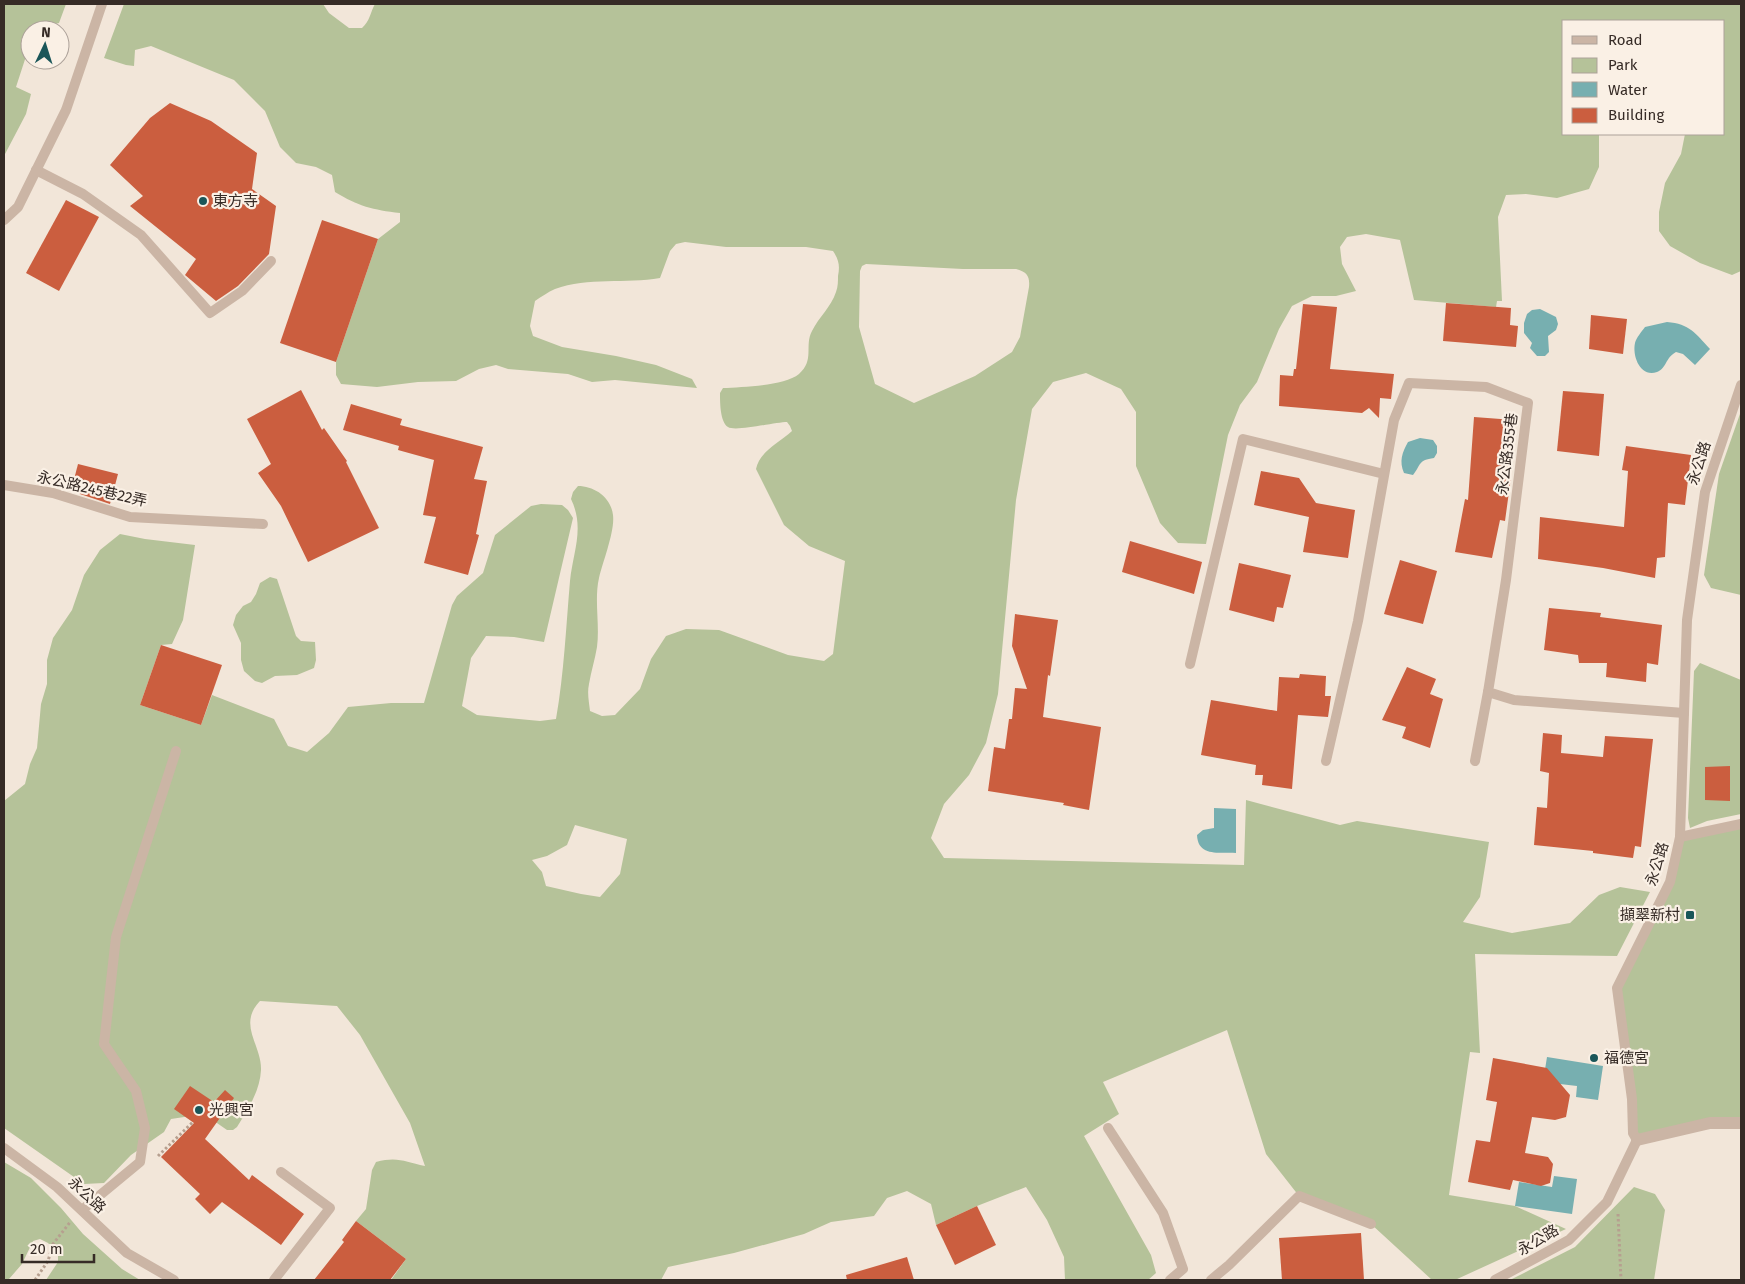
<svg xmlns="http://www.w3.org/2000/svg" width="1745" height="1284" viewBox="0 0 1745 1284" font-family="'Fira Sans','Noto Sans TC',sans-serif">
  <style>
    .green { fill: #b5c299; fill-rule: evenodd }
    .water { fill: #77afb0 }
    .building { fill: #cb5e3f }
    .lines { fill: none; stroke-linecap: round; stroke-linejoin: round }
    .path { stroke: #b69f8f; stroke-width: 3; stroke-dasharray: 2.5 2.5; stroke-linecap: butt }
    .service { stroke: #cbb5a5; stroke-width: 10 }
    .minor { stroke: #cbb5a5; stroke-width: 12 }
    .poi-dot { fill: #1a5659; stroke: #faf0e5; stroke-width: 2 }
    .labels { text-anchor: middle; stroke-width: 4.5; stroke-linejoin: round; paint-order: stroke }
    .poi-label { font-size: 15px; fill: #362b26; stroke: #faf0e5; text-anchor: start }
    .street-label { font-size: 15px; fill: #362b26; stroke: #faf0e5 }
  </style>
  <rect width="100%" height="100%" fill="#f2e6d9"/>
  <g class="green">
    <polygon points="4,4 66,4 59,23 30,30 30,44 16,87 31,94 26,114 4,156"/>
    <path d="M124 4H323L329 13 349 28H362C370 21 370 13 375 4H1741V271L1732 275 1700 263 1670 246 1659 231V212L1665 183 1681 154 1685 134H1724V21H1564V134H1599V167L1589 189 1557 198 1526 194 1506 195 1498 217 1502 301H1497L1496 307 1414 300 1400 240 1366 234 1347 237 1340 247 1342 264 1356 291 1336 296H1312L1292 306 1279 329 1257 382 1240 405 1228 435 1206 544 1178 543 1160 523 1136 466V412L1121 389 1086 373 1053 382 1032 409 1016 500 998 694 986 743 969 775 944 804 931 838 944 858 1244 865 1246 800 1340 825 1357 821 1489 842 1480 897 1463 922 1512 933 1570 923 1599 895 1620 887 1650 892 1617 956 1475 954 1480 1053 1470 1052 1449 1195 1515 1206 1566 1229 1455 1280H1432L1371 1224 1299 1196 1266 1154 1227 1030 1103 1082 1119 1114 1084 1136 1151 1255 1156 1273 1148 1280H1065L1064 1257 1047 1220 1026 1187 977 1206 936 1225 931 1204 907 1191 887 1198 874 1216 831 1222 804 1234 734 1253 668 1267 661 1280H391L406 1259 356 1221 366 1209 372 1170 376 1162C398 1156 405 1162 425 1166L410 1123 360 1035 337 1006 260 1001C237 1025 262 1045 261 1070 260 1091 248 1109 237 1127L233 1130H227L204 1114 171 1119 164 1132 131 1155 104 1183 84 1184 4 1128V801L25 784 30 764 37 748 41 704 47 684V660L53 638 72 610 84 575 100 550 120 534 145 539 195 545 183 620 172 644 161 645 140 705 201 725 212 695 274 719 288 746 307 752 329 733 348 707 391 703H424L452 605 457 596 483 573 495 535 531 506 541 504 562 505 568 510 573 518 544 642 514 637 486 636 471 658 462 706 477 715 540 721 556 719C564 673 566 627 570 581 573 552 585 528 571 499L573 492 578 486C594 486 611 497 613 515 615 531 603 561 599 578 594 600 600 624 597 647 595 659 591 672 589 684 587 693 589 702 590 711L602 716 615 715 640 689 651 659 666 636 686 629 719 630 788 655 824 661 833 654 845 561 809 546 784 525 756 469C760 451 779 443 792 431L790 426 787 422C776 422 735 432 728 427 720 422 720 402 720 393L723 388C742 387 784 386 799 374 815 360 804 346 812 331 819 317 831 307 836 292 838 287 838 281 838 276 840 266 839 260 833 251L806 247H726L685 242 676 244 670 251 660 278C626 284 588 277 555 289 548 292 541 297 535 301L530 326 533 336 562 347 616 356 656 365 692 379 697 388 615 380 592 382 568 374 508 369 496 365 479 369 456 381 418 382 377 387 341 384 336 375V362L378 239 400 222V213C373 210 358 206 335 192L332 175 316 167 296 163 280 147 265 111 234 80 151 46 135 50 134 66 126 65 104 58ZM866 264 963 269H1016C1027 272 1030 276 1029 287L1020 337 1012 352 975 376 914 403 875 384 859 327 860 271 862 266ZM575 825 627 839 620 874 600 897 581 894 546 886 542 872 532 860 547 856 567 845Z"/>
    <polygon points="1741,411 1741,595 1711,588 1704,575 1719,474"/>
    <polygon points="270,577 277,579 296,636 301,641 315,642 316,660 314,668 297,675 275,676 262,683 255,681 244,671 241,660 241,643 233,625 236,615 243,606 251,602 256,594 260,583"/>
    <polygon points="1700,663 1741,680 1741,814 1707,821 1690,828 1688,818 1694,671"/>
    <polygon points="1741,824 1741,1123 1637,1140 1617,988 1670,882 1680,837"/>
    <polygon points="4,1162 31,1178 61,1208 83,1234 122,1269 140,1280 46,1280 58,1262 58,1254 48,1243 40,1239 33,1241 22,1264 9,1279 4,1280"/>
    <polygon points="1634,1187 1655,1194 1665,1210 1654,1280 1510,1280 1575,1247"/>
  </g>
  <g class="water">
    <polygon points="1540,309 1556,317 1558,324 1556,330 1548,336 1549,352 1545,356 1537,356 1530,348 1532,343 1524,333 1524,323 1527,314 1532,310"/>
    <path d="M1667 322C1690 324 1695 333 1710 349L1695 365 1683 354 1676 352C1665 358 1667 368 1657 372 1641 378 1632 357 1635 343 1636 338 1642 331 1645 327Z"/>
    <path d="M1420 438 1433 440 1437 446V453L1434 458C1418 460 1421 465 1413 475L1404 473C1399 461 1402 453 1408 442Z"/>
    <path d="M1214 808 1236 809V853C1219 852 1198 857 1197 835L1203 830 1214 828Z"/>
    <polygon points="1547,1057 1603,1066 1598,1100 1576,1097 1577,1086 1543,1082"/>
    <polygon points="1554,1176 1577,1179 1572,1214 1515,1206 1519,1182 1552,1187"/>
  </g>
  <g class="building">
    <polygon points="170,103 211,121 257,153 252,189 276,206 269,254 238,286 216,301 185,275 196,259 130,206 143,196 110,165 150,118"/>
    <polygon points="66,200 99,217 59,291 26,273"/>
    <polygon points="322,220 378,239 336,362 280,343"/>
    <polygon points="1446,303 1511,308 1510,325 1518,326 1516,347 1443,341"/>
    <polygon points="1303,304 1337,307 1330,369 1394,374 1391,399 1380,398 1379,418 1369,408 1362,413 1279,406 1280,375 1293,376 1294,369 1296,369"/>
    <polygon points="1591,315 1627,319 1623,354 1589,349"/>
    <polygon points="301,390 322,430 324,428 347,461 346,462 379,528 308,562 281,506 258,473 271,464 247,419"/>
    <polygon points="1563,391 1604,394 1599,456 1557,451"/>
    <polygon points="351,404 402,419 400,425 483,447 474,479 487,481 476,534 479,535 468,575 424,563 436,517 423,515 434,460 398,450 399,446 343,430"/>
    <polygon points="1474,417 1514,420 1511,477 1505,521 1500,520 1492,558 1455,552 1465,499 1468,500"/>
    <polygon points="1626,446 1691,455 1685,505 1668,503 1665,557 1657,558 1655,578 1603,568 1538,559 1540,517 1624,527 1628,471 1622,470"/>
    <polygon points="78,464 118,474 110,504 71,491"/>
    <polygon points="1261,471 1299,478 1316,503 1355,510 1348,558 1303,552 1309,517 1254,505"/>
    <polygon points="1130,541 1202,562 1194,594 1122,572"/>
    <polygon points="1400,560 1437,571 1423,624 1384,614"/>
    <polygon points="1239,563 1291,575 1283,608 1277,607 1274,622 1229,610"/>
    <polygon points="1549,608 1601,613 1600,617 1662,625 1658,665 1647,663 1646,682 1606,677 1607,663 1579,663 1578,655 1544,650"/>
    <polygon points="1015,614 1058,620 1050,676 1048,675 1043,717 1101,727 1089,810 1063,805 1064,803 988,791 994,747 1005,749 1009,719 1012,719 1015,688 1027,689 1012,646"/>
    <polygon points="161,645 222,665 201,725 140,705"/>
    <polygon points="1407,667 1436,679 1430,694 1443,699 1430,748 1402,738 1406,727 1382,720"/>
    <polygon points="1300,674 1326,676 1325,696 1331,696 1328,717 1298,715 1292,789 1262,785 1263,775 1255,775 1256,765 1201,755 1211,700 1277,711 1279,677 1299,678"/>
    <polygon points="1543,733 1562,735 1561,753 1603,757 1605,736 1653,739 1641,847 1635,846 1633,858 1593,853 1593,851 1534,845 1537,807 1547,808 1549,773 1540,771"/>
    <polygon points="1730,766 1730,801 1705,800 1705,767"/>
    <polygon points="1493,1058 1547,1068 1570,1095 1566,1117 1555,1120 1532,1117 1525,1153 1548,1157 1553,1164 1550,1183 1541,1186 1513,1180 1510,1190 1468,1182 1476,1140 1490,1142 1497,1102 1486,1100"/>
    <polygon points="190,1086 214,1102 225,1090 234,1098 205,1139 249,1180 252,1175 304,1214 281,1245 222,1202 210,1214 195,1199 200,1194 161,1157 194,1123 174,1109"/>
    <polygon points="977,1206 996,1245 955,1265 936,1225"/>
    <polygon points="356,1221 406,1259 390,1280 314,1280 344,1242 342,1240"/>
    <polygon points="1361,1233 1364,1280 1282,1280 1279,1238"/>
    <polygon points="907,1257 914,1280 847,1280 846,1275"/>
  </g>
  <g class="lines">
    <g class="path">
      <polyline points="158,1156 193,1122"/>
      <polyline points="1618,1214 1621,1280"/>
      <polyline points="35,1280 48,1261 53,1244 71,1221"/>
    </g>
    <g class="service">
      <polyline points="36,170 83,194 141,235 210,313 242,291 271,261"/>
      <polyline points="4,220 18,207 66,110 102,4"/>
      <polyline points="4,485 53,493 130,517 263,524"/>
      <polyline points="1190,664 1243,439 1384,474"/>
      <polyline points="1326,761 1358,621 1394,420 1409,383 1486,387 1528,403 1506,580 1488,692 1514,700 1684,713"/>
      <polyline points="1475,761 1488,692"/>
      <polyline points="1680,837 1741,824"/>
      <polyline points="1108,1128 1163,1213 1183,1269 1170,1280"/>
      <polyline points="4,1148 57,1187 127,1253 174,1280"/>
      <polyline points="82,1210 140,1162 145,1128 136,1091 104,1044 116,937 176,751"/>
      <polyline points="274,1280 330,1208 281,1172"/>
      <polyline points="1211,1280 1229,1265 1299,1196 1371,1224"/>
      <polyline points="1495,1280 1569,1240 1607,1202 1637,1140 1633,1133 1632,1099 1617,988 1670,882 1680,837 1687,620 1705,492 1741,385"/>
    </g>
    <polyline class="minor" points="1637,1140 1710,1123 1741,1123"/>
  </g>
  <g class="poi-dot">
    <circle cx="203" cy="201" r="5"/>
    <rect x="1685" y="910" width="10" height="10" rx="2.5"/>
    <circle cx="1594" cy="1058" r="5"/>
    <circle cx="199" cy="1110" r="5"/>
  </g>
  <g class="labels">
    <g class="poi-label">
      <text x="213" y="206">東方寺</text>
      <text x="1680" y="920" text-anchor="end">擷翠新村</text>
      <text x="1604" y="1063">福德宮</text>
      <text x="209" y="1115">光興宮</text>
    </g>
    <g class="street-label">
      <text transform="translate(1507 454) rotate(-83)" y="5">永公路355巷</text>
      <text transform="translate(1699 463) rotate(-72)" y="5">永公路</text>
      <text transform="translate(92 489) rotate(13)" y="5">永公路245巷22弄</text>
      <text transform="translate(1657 864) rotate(-73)" y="5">永公路</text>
      <text transform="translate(87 1195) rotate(43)" y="5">永公路</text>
      <text transform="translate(1538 1240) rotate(-31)" y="5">永公路</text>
    </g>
  </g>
  <rect width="1745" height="1284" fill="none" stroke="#362b26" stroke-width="10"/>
  <rect x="1562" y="20" width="162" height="115" fill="#faf0e5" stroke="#aca199"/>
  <rect x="1572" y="36" width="25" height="8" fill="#cbb5a5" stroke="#aca199"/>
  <text x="1608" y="45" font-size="15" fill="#362b26">Road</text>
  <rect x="1572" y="58" width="25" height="15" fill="#b5c299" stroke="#aca199"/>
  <text x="1608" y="70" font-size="15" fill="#362b26">Park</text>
  <rect x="1572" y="82" width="25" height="15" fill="#77afb0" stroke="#aca199"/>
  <text x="1608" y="95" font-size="15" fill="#362b26">Water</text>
  <rect x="1572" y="108" width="25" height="15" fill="#cb5e3f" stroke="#aca199"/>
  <text x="1608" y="120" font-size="15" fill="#362b26">Building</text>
  <g transform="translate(45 45) rotate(4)"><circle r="24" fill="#faf0e5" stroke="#aca199"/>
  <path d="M0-4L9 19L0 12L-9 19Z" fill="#1a5659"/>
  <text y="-8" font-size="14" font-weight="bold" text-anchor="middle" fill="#362b26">N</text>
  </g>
  <path d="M22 1254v8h72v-8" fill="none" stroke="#362b26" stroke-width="2.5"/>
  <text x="30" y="1254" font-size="15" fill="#362b26" stroke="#faf0e5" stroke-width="4" paint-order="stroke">20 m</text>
</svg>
